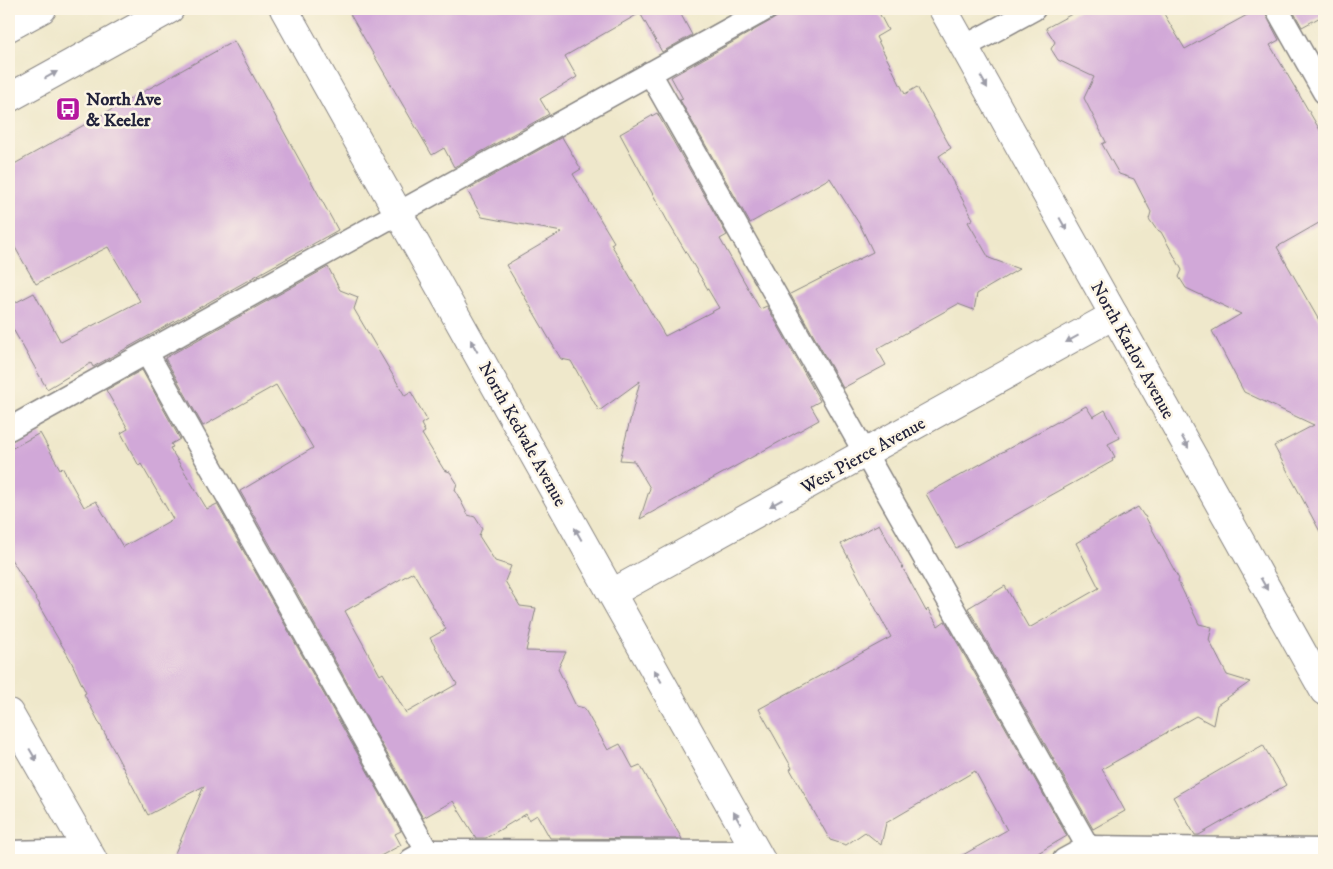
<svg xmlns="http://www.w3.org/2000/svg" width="1333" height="869" viewBox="0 0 1333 869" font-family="'IM FELL DW Pica',serif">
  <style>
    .building { fill: #d1a8d8; fill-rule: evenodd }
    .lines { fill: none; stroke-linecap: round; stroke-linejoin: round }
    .lane-casing { stroke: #888583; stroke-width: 25 }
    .street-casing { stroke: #888583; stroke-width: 30 }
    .primary-casing { stroke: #888583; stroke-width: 30 }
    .lane { stroke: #fff; stroke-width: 22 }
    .street { stroke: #fff; stroke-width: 28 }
    .primary { stroke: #fff; stroke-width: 28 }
    .oneway { fill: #9c9ca7 }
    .labels { text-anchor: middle; stroke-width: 5; stroke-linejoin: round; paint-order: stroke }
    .poi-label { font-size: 18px; font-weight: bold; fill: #22223b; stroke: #fcf5e5; text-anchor: start }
    .street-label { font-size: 18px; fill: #22223b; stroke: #fcf5e5 }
  </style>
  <rect width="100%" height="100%" fill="#fcf5e5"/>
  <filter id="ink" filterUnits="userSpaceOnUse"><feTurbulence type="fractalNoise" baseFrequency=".02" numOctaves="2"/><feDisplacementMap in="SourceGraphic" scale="10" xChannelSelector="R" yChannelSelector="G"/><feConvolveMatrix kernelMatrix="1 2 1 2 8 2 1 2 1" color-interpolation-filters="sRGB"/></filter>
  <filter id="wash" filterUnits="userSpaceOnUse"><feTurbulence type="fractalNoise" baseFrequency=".0096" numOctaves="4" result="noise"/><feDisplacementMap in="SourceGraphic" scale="20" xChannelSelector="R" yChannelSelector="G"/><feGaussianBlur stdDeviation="1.12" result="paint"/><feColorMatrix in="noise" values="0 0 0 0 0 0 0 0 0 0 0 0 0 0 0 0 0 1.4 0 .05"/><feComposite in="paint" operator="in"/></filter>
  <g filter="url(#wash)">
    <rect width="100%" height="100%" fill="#efe8cb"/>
    <g id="blocks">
      <g class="building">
        <polygon points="347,9 678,9 692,35 662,52 640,13 565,56 577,77 540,99 549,114 454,167 444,148 432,155"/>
        <polygon points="790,9 877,9 888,30 876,37 905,94 917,87 951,148 939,156 973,219 968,222 989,258 1019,269 977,294 974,310 958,304 877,349 886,365 843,388 790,294 873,252 860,225 830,178 750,223 680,100 683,99 671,77 772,20"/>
        <polygon points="1081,9 1161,9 1185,49 1258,9 1264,9 1266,15 1279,40 1270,45 1324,137 1324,220 1277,247 1324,329 1324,539 1274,446 1314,425 1244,392 1212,331 1241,314 1186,288 1179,277 1182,270 1161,232 1156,229 1149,219 1151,212 1134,179 1119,174 1102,144 1106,142 1084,98 1094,77 1058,60 1051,49 1055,42 1046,28"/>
        <polygon points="1292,9 1324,9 1324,15 1302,27"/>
        <polygon points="234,41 338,230 93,367 91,363 47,389 9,322 9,306 34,293 61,342 140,301 108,247 36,284 9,237 9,167"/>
        <polygon points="657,113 727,235 720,239 760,309 767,306 820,401 811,406 819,420 640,519 650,488 634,461 620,460 640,381 599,411 571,361 561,359 506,265 562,232 482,217 467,190 562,137 581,169 573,174 614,242 611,244 665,336 719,308 668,222 620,134"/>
        <path d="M328 267 340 290 358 297 354 309 405 396 411 392 427 420 421 424 425 432 422 434 444 470 450 472 457 483 455 490 468 515 475 517 482 528 479 536 495 561 511 566 505 581 520 606 536 608 526 651 566 652 558 669 576 706 584 708 608 750 620 744 633 768 640 765 682 839 550 838 537 815 529 820 526 814 486 838H476L453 801 423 818 240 491 313 448 276 385 203 426 165 358ZM413 572 446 629 430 638 457 684 406 713 383 673 380 675 345 611Z"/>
        <polygon points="142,370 180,439 171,444 173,447 170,448 207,509 217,504 401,831 395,834 401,845 373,860 172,860 204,786 148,815 84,694 86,693 70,659 39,606 40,605 9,556 9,450 40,433 60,469 62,467 84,507 96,501 123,547 173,519 141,464 139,466 121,433 128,429 106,390"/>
        <polygon points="1086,406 1093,417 1105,410 1120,438 1108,444 1115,457 1112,459 1113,461 956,548 926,494"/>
        <polygon points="1138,507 1144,516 1145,516 1179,579 1178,581 1199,624 1212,627 1209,640 1227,675 1250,682 1217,705 1213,725 1196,716 1102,769 1125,811 1093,829 968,608 1005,586 1029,628 1099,588 1076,543"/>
        <polygon points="879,524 926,611 928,609 938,626 945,621 1067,836 1026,860 954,860 1007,830 975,771 886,823 881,845 865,832 846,845 830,840 790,769 792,768 759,709 891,637 841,544"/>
        <polygon points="1263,745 1286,785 1199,835 1195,835 1173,797"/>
      </g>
    </g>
  </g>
  <g filter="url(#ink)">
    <use href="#blocks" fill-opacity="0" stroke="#888583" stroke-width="1"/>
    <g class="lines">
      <defs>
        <g id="lane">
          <polyline points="1277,9 1324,92"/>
          <polyline points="964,47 1034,9"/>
          <polyline points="650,73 1088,847"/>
          <polyline points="147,353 427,851"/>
          <polyline points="9,429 766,9"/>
          <polyline points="9,852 87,850"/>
          <polyline points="411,860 427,851 756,852"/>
          <polyline points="1064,860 1088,847 1324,850"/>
        </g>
        <g id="street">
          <polyline points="284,9 761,860"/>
          <polyline points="943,9 1324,691"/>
          <polyline points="612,593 1114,315"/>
          <polyline points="9,713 93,860"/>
        </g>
        <g id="primary">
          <polyline points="9,27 42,9"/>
          <polyline points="9,98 170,9"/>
        </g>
      </defs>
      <use href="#lane" class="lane-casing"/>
      <use href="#street" class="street-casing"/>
      <use href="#primary" class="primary-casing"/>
      <use href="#lane" class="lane"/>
      <use href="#street" class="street"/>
      <use href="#primary" class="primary"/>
    </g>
    <defs><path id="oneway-solid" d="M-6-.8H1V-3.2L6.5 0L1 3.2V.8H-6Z" transform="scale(1.25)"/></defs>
    <g class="oneway">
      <use href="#oneway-solid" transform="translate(51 75) rotate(-29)"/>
      <use href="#oneway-solid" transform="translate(984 82) rotate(61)"/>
      <use href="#oneway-solid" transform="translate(1063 224) rotate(61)"/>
      <use href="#oneway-solid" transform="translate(1072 339) rotate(151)"/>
      <use href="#oneway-solid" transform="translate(474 346) rotate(-119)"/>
      <use href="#oneway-solid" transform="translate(1185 442) rotate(61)"/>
      <use href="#oneway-solid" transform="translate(776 503) rotate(151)"/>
      <use href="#oneway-solid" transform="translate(578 534) rotate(-119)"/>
      <use href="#oneway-solid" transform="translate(1264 584) rotate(61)"/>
      <use href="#oneway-solid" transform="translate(658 676) rotate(-119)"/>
      <use href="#oneway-solid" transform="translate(33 755) rotate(60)"/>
      <use href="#oneway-solid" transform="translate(737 818) rotate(-119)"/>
    </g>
  </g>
  <defs>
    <symbol id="bus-square" viewBox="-11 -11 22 22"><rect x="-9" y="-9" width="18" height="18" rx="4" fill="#b5179e" stroke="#fcf5e5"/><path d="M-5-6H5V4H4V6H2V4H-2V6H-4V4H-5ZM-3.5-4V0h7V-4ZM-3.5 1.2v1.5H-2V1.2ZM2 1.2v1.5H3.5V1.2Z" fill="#fff"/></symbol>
  </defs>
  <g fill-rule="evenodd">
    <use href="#bus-square" x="54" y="95" width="28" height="28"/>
  </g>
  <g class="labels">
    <g class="poi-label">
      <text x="86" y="105">North Ave<tspan x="86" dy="21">&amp; Keeler</tspan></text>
    </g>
    <g class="street-label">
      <text transform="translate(1133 350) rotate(61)" y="6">North Karlov Avenue</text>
      <text transform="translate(523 434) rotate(61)" y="6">North Kedvale Avenue</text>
      <text transform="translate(863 455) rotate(-29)" y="6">West Pierce Avenue</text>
    </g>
  </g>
  <rect width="1333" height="869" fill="none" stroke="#fcf5e5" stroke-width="30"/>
</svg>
